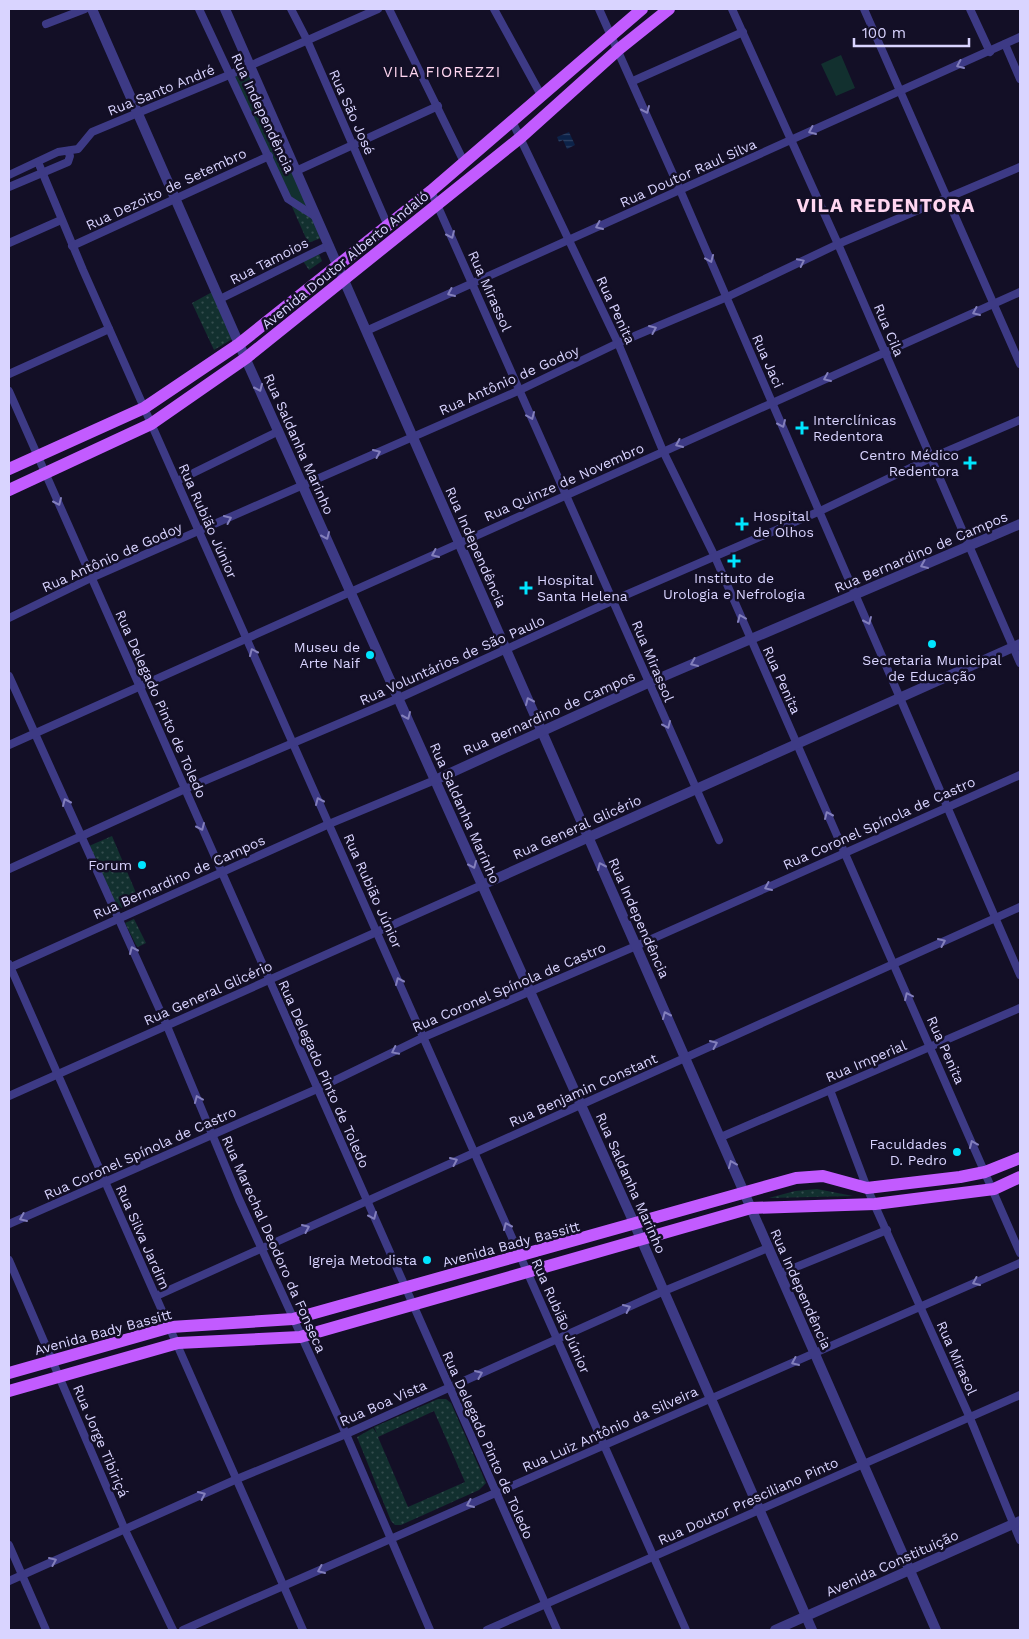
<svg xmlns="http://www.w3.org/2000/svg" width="1029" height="1639" viewBox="0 0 1029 1639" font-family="'Work Sans',sans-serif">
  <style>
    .grass { fill: url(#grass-dots); fill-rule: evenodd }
    .garden { fill: #12302f }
    .water { fill: url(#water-rules) }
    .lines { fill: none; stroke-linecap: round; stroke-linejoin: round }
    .minor { stroke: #3d3a85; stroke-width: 8 }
    .tertiary { stroke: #3d3a85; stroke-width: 10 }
    .primary { stroke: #c25bff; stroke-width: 12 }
    .oneway { stroke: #837fbc }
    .poi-dot { fill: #00e5ff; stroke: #130f26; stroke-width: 2 }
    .labels { text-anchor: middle; stroke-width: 5; stroke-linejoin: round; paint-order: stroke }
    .street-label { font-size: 14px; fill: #d9d4ff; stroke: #130f26 }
    .poi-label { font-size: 14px; fill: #d9d4ff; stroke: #130f26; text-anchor: end }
    .neighbourhood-label { font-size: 15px; letter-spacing: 1px; fill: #ffd6f0; stroke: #130f26 }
    .district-label { font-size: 19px; font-weight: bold; letter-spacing: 1px; fill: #ffd6f0; stroke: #130f26 }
  </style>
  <defs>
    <pattern id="grass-dots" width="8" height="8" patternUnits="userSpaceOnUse" patternTransform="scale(1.25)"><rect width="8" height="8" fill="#12302f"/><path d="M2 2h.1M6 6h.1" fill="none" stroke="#344d4e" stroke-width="1.8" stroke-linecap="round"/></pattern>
    <pattern id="water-rules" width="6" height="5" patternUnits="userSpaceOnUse" patternTransform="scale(1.25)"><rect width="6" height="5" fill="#0c2248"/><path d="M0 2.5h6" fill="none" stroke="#2f4163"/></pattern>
  </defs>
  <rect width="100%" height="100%" fill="#130f26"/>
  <g class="grass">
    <polygon points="290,202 312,218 321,238 308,243"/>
    <polygon points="319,254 322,261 309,270 303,261"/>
    <polygon points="214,291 234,338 214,350 192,303"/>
    <polygon points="112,836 139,900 117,910 89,846"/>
    <polygon points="134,919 146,943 138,947 136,945 125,923"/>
    <polygon points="817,1189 853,1196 769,1198 795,1191"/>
    <path d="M438 1399H446L451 1403 486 1483 479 1490 401 1525H395L391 1521 357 1437 373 1428 377 1434 374 1427ZM434 1411 465 1482 408 1507 378 1437Z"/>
  </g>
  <g class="garden">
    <polygon points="841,55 855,88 836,96 821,64"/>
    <polygon points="248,66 313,213 290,199 232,75"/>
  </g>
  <polygon class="water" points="569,132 575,145 567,149 563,140 559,142 557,137"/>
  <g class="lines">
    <g class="minor">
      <polyline points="199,9 288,199 316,217"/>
      <polyline points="291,9 307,40 388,226"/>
      <polyline points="389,9 464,162"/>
      <polyline points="494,9 541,95"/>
      <polyline points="599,9 680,190 1020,975"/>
      <polyline points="732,9 838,244 1020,663"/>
      <polyline points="864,9 1020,364"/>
      <polyline points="970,9 990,52"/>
      <polyline points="46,24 85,9"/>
      <polyline points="1005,44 1020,79"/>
      <polyline points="633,81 743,32"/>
      <polyline points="512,121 618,343 663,451 715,557 1020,1253"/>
      <polyline points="38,162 83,270 686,1630"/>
      <polyline points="296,171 438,106"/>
      <polyline points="9,175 58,152 78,149 92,132 229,75 378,9"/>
      <polyline points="9,187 68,162 70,156 68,151"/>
      <polyline points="431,191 719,840"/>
      <polyline points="9,243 61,220"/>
      <polyline points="72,246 269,156"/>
      <polyline points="220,299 323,248 330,247"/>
      <polyline points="366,331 1020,37"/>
      <polyline points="9,374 109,329"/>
      <polyline points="9,391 557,1630"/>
      <polyline points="177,481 279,431"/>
      <polyline points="9,618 91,578 520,390 618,343 727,297 838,244 1020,167"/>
      <polyline points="9,676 167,1026 239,1199 346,1434 430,1630"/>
      <polyline points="9,745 1020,292"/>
      <polyline points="9,869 185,789 399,698 614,600 820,511 931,458 1020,420"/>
      <polyline points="9,964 303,1630"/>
      <polyline points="9,968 329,824 435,780"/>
      <polyline points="830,1090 867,1188 970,1418 1020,1540"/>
      <polyline points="9,1096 482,885"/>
      <polyline points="721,1137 1020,1008"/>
      <polyline points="9,1224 317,1089 424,1037 636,946 1020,775"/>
      <polyline points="9,1260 125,1530 173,1630"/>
      <polyline points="779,1274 887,1230"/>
      <polyline points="156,1296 1020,907"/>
      <polyline points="9,1545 46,1630"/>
      <polyline points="9,1581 237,1479 346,1434 664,1291 768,1248"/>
      <polyline points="183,1630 1020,1263"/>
      <polyline points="487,1630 1020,1395"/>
    </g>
    <g class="tertiary">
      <polyline points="92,9 239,344 634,1223 812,1630"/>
      <polyline points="225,9 936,1630"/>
      <polyline points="435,780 648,683 1020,524"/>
      <polyline points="482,885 1020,644"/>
      <polyline points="775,1630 1020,1521"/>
    </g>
    <g class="primary">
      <polyline points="9,469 144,408 239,344 431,191 642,9"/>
      <polyline points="9,490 151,424 246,358 520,138 619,49 669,9"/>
      <polyline points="9,1373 171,1327 293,1319 796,1178 823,1176 867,1188 960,1177 985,1172 1020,1158"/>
      <polyline points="9,1391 178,1343 300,1337 751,1208 875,1204 994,1189 1020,1177"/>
    </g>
  </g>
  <defs><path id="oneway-chevron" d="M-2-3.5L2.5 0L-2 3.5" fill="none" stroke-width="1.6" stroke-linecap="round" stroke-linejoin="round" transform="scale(1.25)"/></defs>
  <g class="oneway">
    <use href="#oneway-chevron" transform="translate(960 65) rotate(156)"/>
    <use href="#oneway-chevron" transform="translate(646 110) rotate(66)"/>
    <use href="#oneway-chevron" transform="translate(812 131) rotate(156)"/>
    <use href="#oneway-chevron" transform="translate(599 226) rotate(156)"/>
    <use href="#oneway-chevron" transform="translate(451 235) rotate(66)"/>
    <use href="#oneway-chevron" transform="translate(710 259) rotate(67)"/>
    <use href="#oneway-chevron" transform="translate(801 262) rotate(-26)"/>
    <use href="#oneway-chevron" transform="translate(451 293) rotate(156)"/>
    <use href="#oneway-chevron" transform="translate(976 312) rotate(156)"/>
    <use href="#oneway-chevron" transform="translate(653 329) rotate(-23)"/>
    <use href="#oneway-chevron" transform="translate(827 378) rotate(157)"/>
    <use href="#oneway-chevron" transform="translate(259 388) rotate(66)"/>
    <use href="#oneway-chevron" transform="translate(531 416) rotate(67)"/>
    <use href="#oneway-chevron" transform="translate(782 424) rotate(66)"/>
    <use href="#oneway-chevron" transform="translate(679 444) rotate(156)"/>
    <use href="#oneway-chevron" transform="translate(377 453) rotate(-24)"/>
    <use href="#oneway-chevron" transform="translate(58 502) rotate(66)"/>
    <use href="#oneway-chevron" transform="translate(228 519) rotate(-24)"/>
    <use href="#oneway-chevron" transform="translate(326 536) rotate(66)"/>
    <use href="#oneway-chevron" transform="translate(435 554) rotate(156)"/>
    <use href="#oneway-chevron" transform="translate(924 565) rotate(157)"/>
    <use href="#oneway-chevron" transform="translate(741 618) rotate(-113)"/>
    <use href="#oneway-chevron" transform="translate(868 621) rotate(66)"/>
    <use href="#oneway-chevron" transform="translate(253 652) rotate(-114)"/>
    <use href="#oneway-chevron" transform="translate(694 663) rotate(157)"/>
    <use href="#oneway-chevron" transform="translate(529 701) rotate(-114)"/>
    <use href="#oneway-chevron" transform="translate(407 716) rotate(66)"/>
    <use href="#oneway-chevron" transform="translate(667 725) rotate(66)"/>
    <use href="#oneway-chevron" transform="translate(319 801) rotate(-114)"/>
    <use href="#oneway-chevron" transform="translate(66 802) rotate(-114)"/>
    <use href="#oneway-chevron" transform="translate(828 815) rotate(-114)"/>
    <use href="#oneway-chevron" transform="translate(201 827) rotate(66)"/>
    <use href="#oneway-chevron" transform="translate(473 865) rotate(66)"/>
    <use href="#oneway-chevron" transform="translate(601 866) rotate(-114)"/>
    <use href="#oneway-chevron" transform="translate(768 887) rotate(156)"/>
    <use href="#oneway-chevron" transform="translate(942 942) rotate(-24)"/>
    <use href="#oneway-chevron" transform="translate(133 950) rotate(-114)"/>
    <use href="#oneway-chevron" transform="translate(399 981) rotate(-114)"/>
    <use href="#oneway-chevron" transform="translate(908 996) rotate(-115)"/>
    <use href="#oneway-chevron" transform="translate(666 1015) rotate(-114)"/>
    <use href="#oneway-chevron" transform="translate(714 1044) rotate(-24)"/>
    <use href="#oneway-chevron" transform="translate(395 1051) rotate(154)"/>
    <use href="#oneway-chevron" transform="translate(198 1099) rotate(-113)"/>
    <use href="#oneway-chevron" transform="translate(973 1144) rotate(-113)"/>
    <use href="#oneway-chevron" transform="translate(454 1161) rotate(-24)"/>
    <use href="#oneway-chevron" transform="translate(732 1164) rotate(-113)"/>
    <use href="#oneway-chevron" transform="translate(373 1216) rotate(66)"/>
    <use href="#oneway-chevron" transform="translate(23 1218) rotate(157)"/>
    <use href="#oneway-chevron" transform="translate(507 1226) rotate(-114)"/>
    <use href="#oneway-chevron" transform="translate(306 1228) rotate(-24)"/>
    <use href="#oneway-chevron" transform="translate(976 1282) rotate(156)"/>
    <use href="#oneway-chevron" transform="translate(627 1308) rotate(-25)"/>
    <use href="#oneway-chevron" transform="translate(795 1362) rotate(156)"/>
    <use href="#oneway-chevron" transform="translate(479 1374) rotate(-23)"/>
    <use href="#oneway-chevron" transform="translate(202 1495) rotate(-25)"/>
    <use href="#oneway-chevron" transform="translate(470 1504) rotate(156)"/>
    <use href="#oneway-chevron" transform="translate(53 1561) rotate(-23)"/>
    <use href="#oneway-chevron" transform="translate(321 1570) rotate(156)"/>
  </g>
  <g class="poi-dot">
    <path d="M799.5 420.5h5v5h5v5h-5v5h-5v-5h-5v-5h5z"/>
    <path d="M967.5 455.5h5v5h5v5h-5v5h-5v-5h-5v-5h5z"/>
    <path d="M739.5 516.5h5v5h5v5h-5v5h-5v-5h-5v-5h5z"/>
    <path d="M731.5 553.5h5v5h5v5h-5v5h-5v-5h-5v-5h5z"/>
    <path d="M523.5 580.5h5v5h5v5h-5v5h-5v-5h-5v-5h5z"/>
    <circle cx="932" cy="644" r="5"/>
    <circle cx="370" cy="655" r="5"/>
    <circle cx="142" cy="865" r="5"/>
    <circle cx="957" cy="1152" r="5"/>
    <circle cx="427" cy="1260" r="5"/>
  </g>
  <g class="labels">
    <g class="street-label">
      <text transform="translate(161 90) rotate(-22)" y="5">Rua Santo André</text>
      <text transform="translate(352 112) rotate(66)" y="5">Rua São José</text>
      <text transform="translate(263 113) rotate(65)" y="5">Rua Independência</text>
      <text transform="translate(688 173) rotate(-24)" y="5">Rua Doutor Raul Silva</text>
      <text transform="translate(166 189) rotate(-25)" y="5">Rua Dezoito de Setembro</text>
      <text transform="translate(345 260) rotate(-39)" y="5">Avenida Doutor Alberto Andaló</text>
      <text transform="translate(269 261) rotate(-27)" y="5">Rua Tamoios</text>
      <text transform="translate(490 291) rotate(66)" y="5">Rua Mirassol</text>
      <text transform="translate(616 310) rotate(65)" y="5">Rua Penita</text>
      <text transform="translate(889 330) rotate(67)" y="5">Rua Cila</text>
      <text transform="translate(768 361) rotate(66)" y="5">Rua Jaci</text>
      <text transform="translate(509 380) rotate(-24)" y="5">Rua Antônio de Godoy</text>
      <text transform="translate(299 444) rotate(66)" y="5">Rua Saldanha Marinho</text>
      <text transform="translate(564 482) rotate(-24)" y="5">Rua Quinze de Novembro</text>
      <text transform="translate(208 521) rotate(66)" y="5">Rua Rubião Júnior</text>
      <text transform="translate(476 547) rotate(66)" y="5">Rua Independência</text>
      <text transform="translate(921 552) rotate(-23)" y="5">Rua Bernardino de Campos</text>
      <text transform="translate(112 557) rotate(-24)" y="5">Rua Antônio de Godoy</text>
      <text transform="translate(452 660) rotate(-24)" y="5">Rua Voluntários de São Paulo</text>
      <text transform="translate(653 661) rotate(67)" y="5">Rua Mirassol</text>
      <text transform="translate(782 680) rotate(66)" y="5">Rua Penita</text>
      <text transform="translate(161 704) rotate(66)" y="5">Rua Delegado Pinto de Toledo</text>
      <text transform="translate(549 713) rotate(-24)" y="5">Rua Bernardino de Campos</text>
      <text transform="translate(465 813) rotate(66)" y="5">Rua Saldanha Marinho</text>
      <text transform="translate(879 823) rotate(-24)" y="5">Rua Coronel Spínola de Castro</text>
      <text transform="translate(577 827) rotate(-24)" y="5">Rua General Glicério</text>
      <text transform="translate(179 877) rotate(-24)" y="5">Rua Bernardino de Campos</text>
      <text transform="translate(373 891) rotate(66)" y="5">Rua Rubião Júnior</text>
      <text transform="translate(639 918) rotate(66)" y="5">Rua Independência</text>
      <text transform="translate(509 987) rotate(-23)" y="5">Rua Coronel Spínola de Castro</text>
      <text transform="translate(208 993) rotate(-24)" y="5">Rua General Glicério</text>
      <text transform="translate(946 1050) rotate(66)" y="5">Rua Penita</text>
      <text transform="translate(866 1061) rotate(-23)" y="5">Rua Imperial</text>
      <text transform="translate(324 1074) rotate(66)" y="5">Rua Delegado Pinto de Toledo</text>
      <text transform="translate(583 1090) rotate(-24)" y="5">Rua Benjamin Constant</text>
      <text transform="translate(140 1153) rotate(-24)" y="5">Rua Coronel Spínola de Castro</text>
      <text transform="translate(631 1183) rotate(66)" y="5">Rua Saldanha Marinho</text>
      <text transform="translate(143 1237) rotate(66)" y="5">Rua Silva Jardim</text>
      <text transform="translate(274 1244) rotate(66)" y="5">Rua Marechal Deodoro da Fonseca</text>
      <text transform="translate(511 1244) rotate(-15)" y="5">Avenida Bady Bassitt</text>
      <text transform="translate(801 1289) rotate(66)" y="5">Rua Independência</text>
      <text transform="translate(561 1316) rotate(66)" y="5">Rua Rubião Júnior</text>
      <text transform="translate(103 1332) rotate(-15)" y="5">Avenida Bady Bassitt</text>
      <text transform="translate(957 1358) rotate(66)" y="5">Rua Mirasol</text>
      <text transform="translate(383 1403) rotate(-24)" y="5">Rua Boa Vista</text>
      <text transform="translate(610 1429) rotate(-24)" y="5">Rua Luiz Antônio da Silveira</text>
      <text transform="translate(101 1441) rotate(67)" y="5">Rua Jorge Tibiriçá</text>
      <text transform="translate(488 1445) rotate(66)" y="5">Rua Delegado Pinto de Toledo</text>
      <text transform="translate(748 1501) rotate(-24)" y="5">Rua Doutor Presciliano Pinto</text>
      <text transform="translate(892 1563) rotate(-24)" y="5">Avenida Constituição</text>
    </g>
    <g class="poi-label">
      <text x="813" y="425" text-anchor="start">Interclínicas<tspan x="813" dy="16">Redentora</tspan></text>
      <text x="959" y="460">Centro Médico<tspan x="959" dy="16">Redentora</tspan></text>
      <text x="753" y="521" text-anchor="start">Hospital<tspan x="753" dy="16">de Olhos</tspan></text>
      <text x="734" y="583" text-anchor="middle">Instituto de<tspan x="734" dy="16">Urologia e Nefrologia</tspan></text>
      <text x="537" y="585" text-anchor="start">Hospital<tspan x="537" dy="16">Santa Helena</tspan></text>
      <text x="360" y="652">Museu de<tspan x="360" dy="16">Arte Naif</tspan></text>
      <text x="932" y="665" text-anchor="middle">Secretaria Municipal<tspan x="932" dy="16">de Educação</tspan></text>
      <text x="132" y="870">Forum</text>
      <text x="947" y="1149">Faculdades<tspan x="947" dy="16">D. Pedro</tspan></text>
      <text x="417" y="1265">Igreja Metodista</text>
    </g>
    <g class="neighbourhood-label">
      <text x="442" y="77">VILA FIOREZZI</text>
    </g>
    <g class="district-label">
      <text x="886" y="212">VILA REDENTORA</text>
    </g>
  </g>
  <rect width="1029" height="1639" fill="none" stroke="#d9d4ff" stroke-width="20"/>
  <path d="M854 38v8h115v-8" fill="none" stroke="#d9d4ff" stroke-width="2.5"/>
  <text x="862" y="38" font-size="15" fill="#d9d4ff" stroke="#130f26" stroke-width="4" paint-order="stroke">100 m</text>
</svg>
